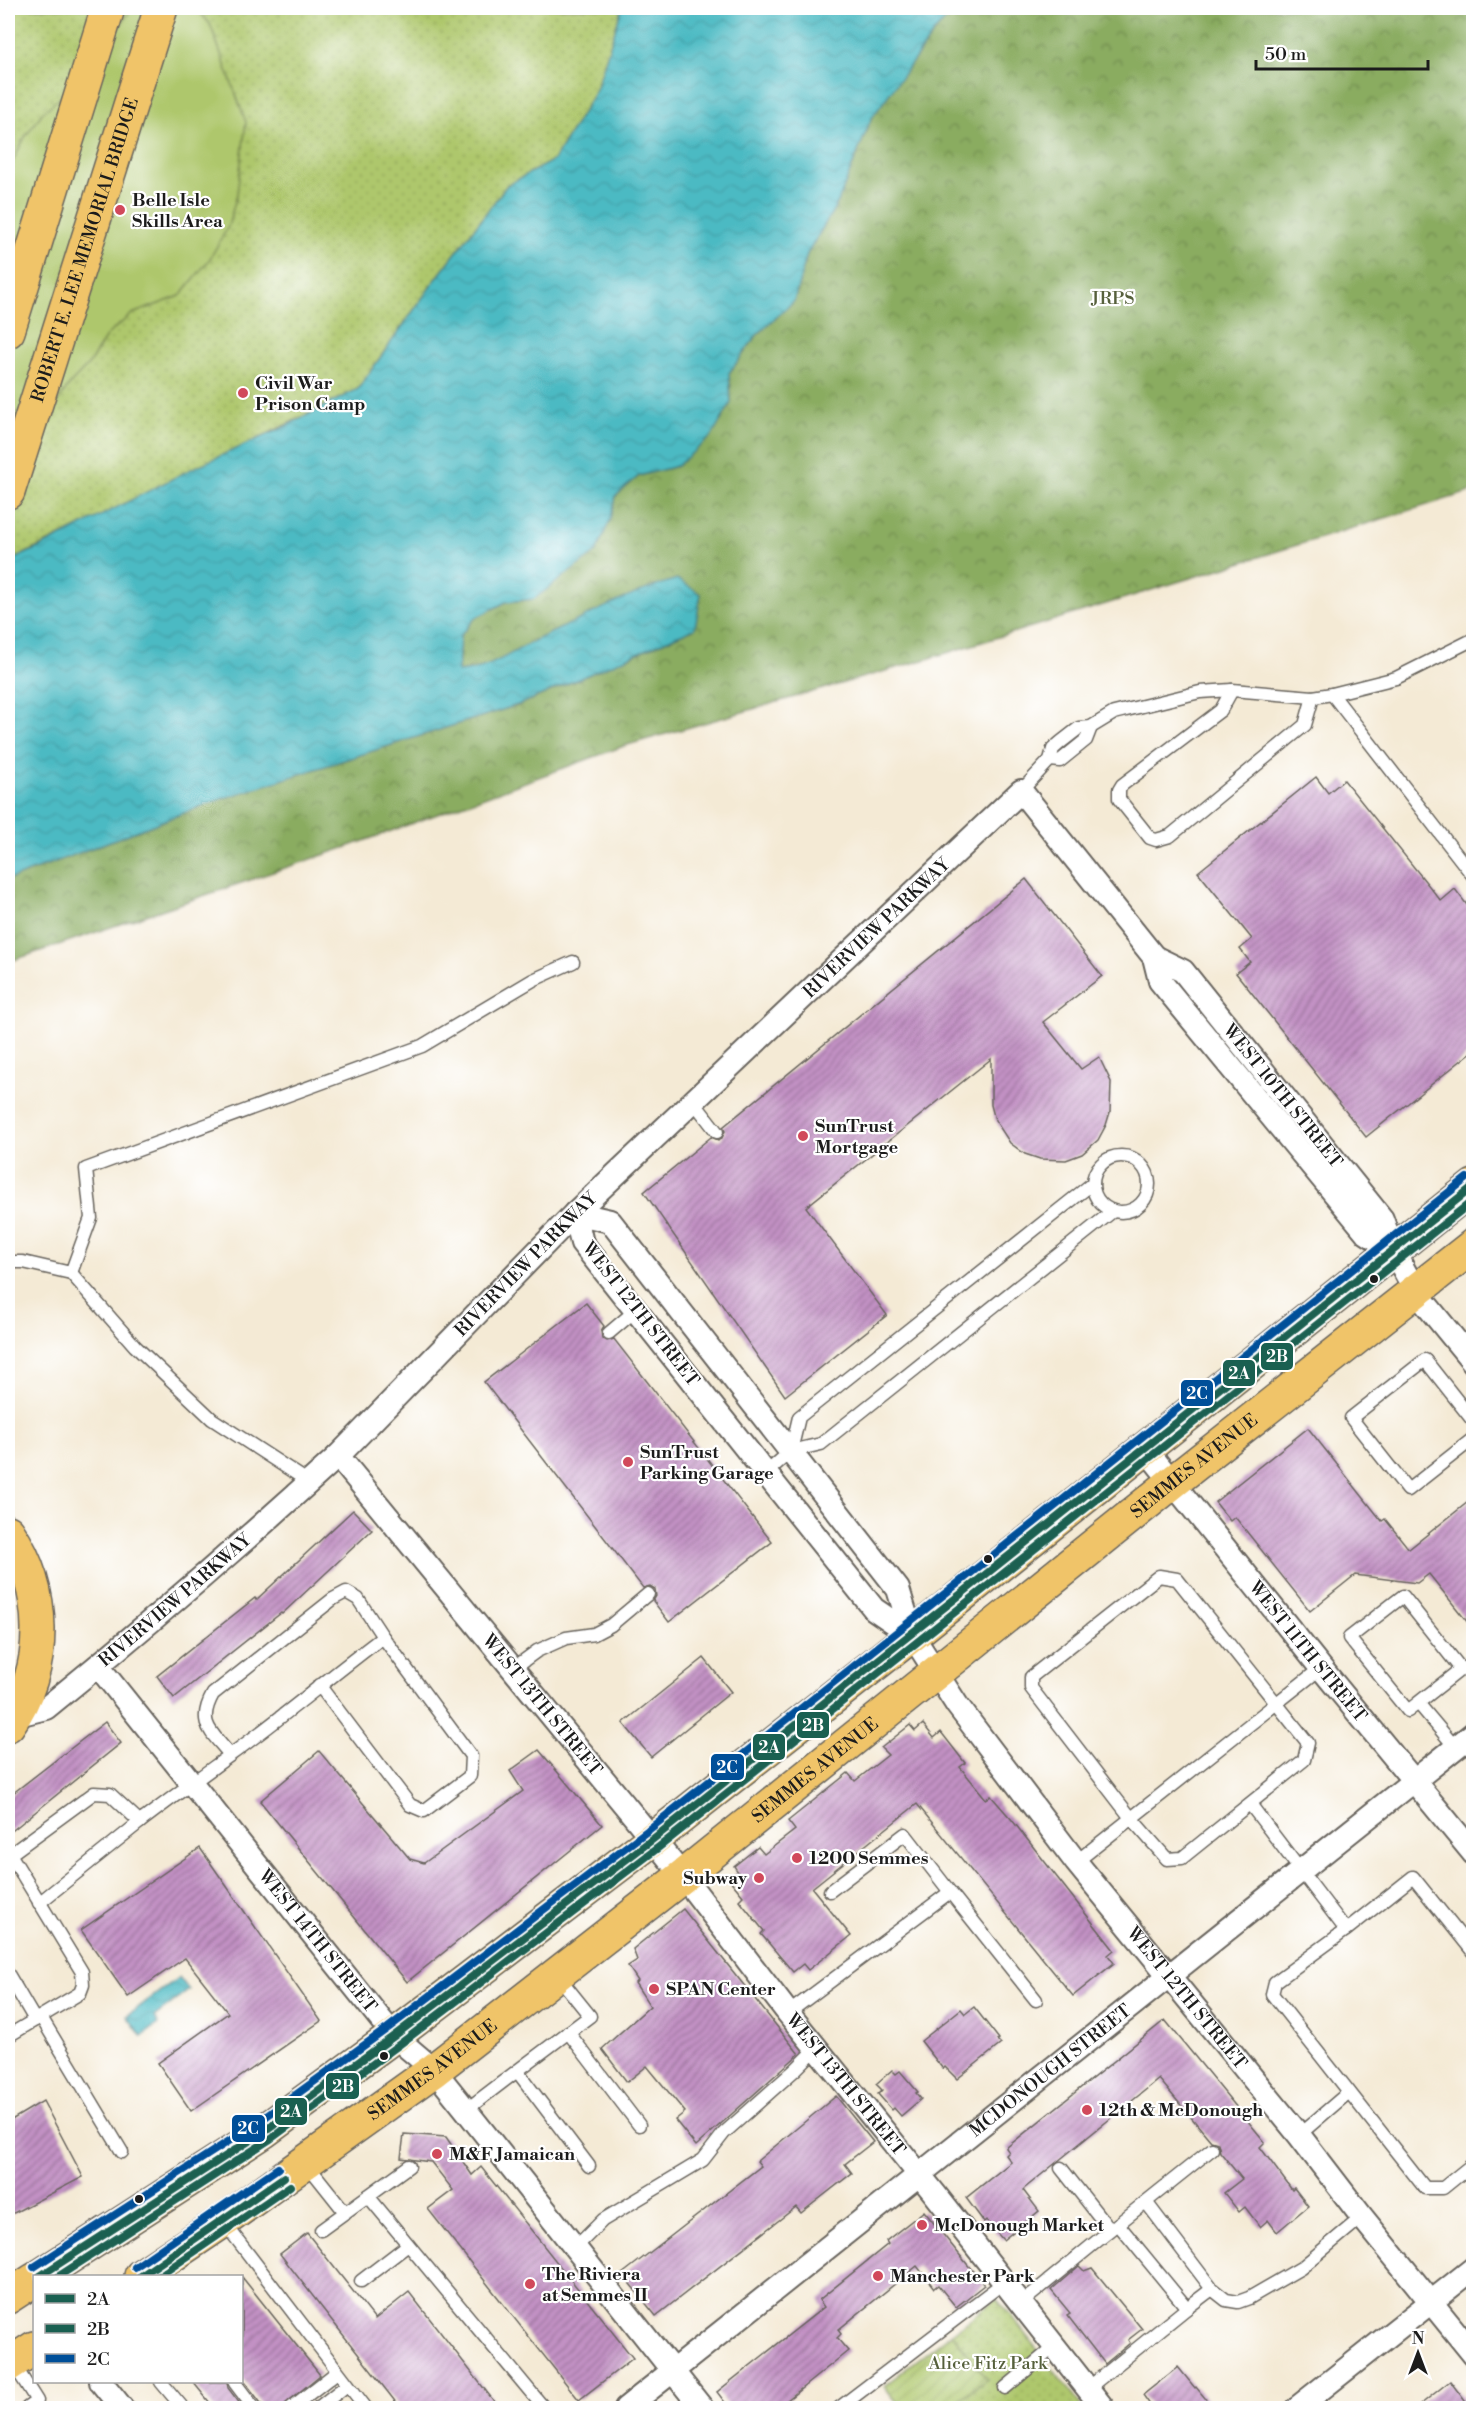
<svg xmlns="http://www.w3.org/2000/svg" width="1481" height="2416" viewBox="0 0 1481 2416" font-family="'Libre Bodoni',serif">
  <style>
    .forest { fill: url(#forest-crowns); stroke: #53643e; stroke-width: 1.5 }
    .park { fill: url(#park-dots); stroke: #657244; stroke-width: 1.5 }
    .garden { fill: url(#garden-furrows); stroke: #657244; stroke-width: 1.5 }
    .pitch { fill: #aec76c; stroke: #657244; stroke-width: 1.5 }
    .water { fill: url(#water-waves); stroke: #346b70; stroke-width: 1.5 }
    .building { fill: url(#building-hatch) }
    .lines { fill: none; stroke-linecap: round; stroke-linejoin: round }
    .service-casing { stroke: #68645d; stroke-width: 15 }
    .minor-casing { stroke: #68645d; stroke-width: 26 }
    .primary-casing { stroke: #68645d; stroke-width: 36 }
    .service { stroke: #fff; stroke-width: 12 }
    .minor { stroke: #fff; stroke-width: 22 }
    .primary { stroke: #f0c469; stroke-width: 33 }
    .bus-1-casing { stroke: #fff; stroke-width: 12 }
    .bus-2-casing { stroke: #fff; stroke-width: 12 }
    .bus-3-casing { stroke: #fff; stroke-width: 12 }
    .bus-1 { stroke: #1a6051; stroke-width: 8 }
    .bus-2 { stroke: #1a6051; stroke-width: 8 }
    .bus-3 { stroke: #004f99; stroke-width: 8 }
    .poi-dot { fill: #d1495b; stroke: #fff; stroke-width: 2 }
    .bus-dot { fill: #1c1c1c; stroke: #fff; stroke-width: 2 }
    .labels { text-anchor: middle; stroke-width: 4.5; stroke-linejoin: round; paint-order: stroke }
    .poi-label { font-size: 18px; font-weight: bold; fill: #1c1c1c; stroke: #fff; text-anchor: start }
    .street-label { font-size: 18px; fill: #1c1c1c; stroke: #fff }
    .park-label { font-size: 18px; fill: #56603c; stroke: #fff }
    .line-badge { stroke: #fff; stroke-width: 2 }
    .badge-label { font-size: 16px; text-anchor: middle; font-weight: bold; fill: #fff }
  </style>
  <defs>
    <pattern id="forest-crowns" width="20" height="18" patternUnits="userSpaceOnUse" patternTransform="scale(1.5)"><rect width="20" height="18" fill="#8aac60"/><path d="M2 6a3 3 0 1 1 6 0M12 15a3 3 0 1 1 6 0" fill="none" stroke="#708b4e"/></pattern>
    <pattern id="park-dots" width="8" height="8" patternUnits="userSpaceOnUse" patternTransform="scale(1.5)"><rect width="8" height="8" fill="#aec76c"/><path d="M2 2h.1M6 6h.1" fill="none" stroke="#95aa5d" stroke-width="1.8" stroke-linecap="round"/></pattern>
    <pattern id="garden-furrows" width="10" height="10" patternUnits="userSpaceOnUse" patternTransform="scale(1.5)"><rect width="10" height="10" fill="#aec76c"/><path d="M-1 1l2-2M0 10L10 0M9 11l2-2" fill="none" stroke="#95aa5d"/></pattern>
    <pattern id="water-waves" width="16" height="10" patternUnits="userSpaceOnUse" patternTransform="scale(1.5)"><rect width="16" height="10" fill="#4cbac3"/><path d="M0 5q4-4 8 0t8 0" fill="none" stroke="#429fa7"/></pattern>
    <pattern id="building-hatch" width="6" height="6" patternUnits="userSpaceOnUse" patternTransform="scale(1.5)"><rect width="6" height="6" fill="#c291c4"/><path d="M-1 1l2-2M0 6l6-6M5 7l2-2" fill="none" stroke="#9d769e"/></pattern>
  </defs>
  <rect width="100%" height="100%" fill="#fff"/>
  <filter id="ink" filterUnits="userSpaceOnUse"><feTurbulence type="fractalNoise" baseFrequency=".0167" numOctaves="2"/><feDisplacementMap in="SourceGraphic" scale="12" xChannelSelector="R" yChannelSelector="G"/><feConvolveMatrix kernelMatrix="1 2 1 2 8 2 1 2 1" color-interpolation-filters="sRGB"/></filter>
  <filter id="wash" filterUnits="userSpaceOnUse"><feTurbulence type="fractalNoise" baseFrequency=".008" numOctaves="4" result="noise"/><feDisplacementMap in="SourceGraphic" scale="24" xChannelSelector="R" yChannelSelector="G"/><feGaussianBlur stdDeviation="1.35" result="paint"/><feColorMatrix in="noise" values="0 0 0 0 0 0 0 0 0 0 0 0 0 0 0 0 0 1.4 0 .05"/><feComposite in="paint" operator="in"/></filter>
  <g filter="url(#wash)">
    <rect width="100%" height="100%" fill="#f4ead5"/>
    <polygon class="forest" points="958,8 1473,8 1473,491 924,660 624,746 350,846 8,962 8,880 218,800 521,704 695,628 530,643 491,666 458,672 460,636 475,618 506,602 534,599 611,518 616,496 639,476 677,466 731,402 729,373 757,335 794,301 807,254 838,202 871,119 935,31"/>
    <g class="park">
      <polygon points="8,8 622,8 596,90 554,160 507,185 433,283 358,389 8,562"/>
      <polygon points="997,2298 1083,2408 902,2408 884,2386"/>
    </g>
    <polygon class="garden" points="952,2333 987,2379 948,2408 902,2408 884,2386"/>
    <polygon class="pitch" points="132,8 196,8 210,24 246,122 237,194 228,227 209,260 180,296 132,314 107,335 89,364 70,384 54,407 8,414 8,171 25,137 43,112 69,90 113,36"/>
    <g class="water">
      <path d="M622 8H958L935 31 871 119 838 202 807 254 794 301 757 335 729 373 731 403 712 436 677 466 639 476 616 496 611 518 596 552 534 599 506 602 475 618 460 636 458 672C491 669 506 655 534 641 581 619 627 594 677 579L701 594 695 628 521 704 218 800 8 880V562L46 544 191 469 280 429 358 389 433 283 507 185 554 160 596 90Z"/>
      <polygon points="179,1977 189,1990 154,2017 158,2024 142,2037 127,2016"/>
    </g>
    <g id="blocks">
      <g class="building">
        <polygon points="1316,777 1328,793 1344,780 1441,901 1455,889 1473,913 1473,1051 1366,1137 1236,973 1250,962 1240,949 1252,939 1198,872"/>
        <polygon points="1026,879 1102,976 1043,1022 1081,1069 1099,1057 1111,1082 1110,1112 1106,1125 1098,1140 1082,1154 1066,1160 1040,1159 1025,1154 1010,1143 995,1120 991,1105 991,1059 806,1207 887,1315 785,1396 644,1192 711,1137 718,1140 722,1138 725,1131 723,1127"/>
        <polygon points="586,1303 604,1326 601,1331 602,1338 607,1341 614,1339 772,1542 669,1622 653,1601 656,1596 655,1589 650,1586 643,1588 484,1382"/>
        <polygon points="1308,1428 1382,1521 1385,1519 1409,1549 1473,1498 1473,1629 1429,1574 1417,1583 1355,1575 1310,1611 1235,1517 1230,1521 1215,1502"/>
        <polygon points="353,1510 372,1530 282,1614 281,1613 174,1698 157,1676 255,1598 256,1600"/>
        <polygon points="704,1658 731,1692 651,1757 623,1723"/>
        <polygon points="105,1722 121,1743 8,1834 8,1797"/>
        <polygon points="923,1724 934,1738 941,1732 965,1763 960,1767 986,1799 991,1796 1012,1820 1114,1950 1108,1955 1114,1963 1073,1996 917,1804 812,1888 851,1936 808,1970 803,1964 793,1972 761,1934 764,1931 739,1900 743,1896 729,1879 738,1872 734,1866 758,1847 764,1854 795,1830 788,1821 848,1773 855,1781 888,1755 881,1748 910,1725 915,1731"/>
        <polygon points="539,1750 602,1825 407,1982 260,1801 319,1751 410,1859 424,1863 523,1791 510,1771"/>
        <polygon points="200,1848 321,2021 191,2111 158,2063 228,2013 185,1958 128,1997 81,1930"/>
        <polygon points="683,1909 799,2054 696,2146 675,2120 685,2112 647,2066 627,2082 602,2049 650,2006 635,1983 638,1981 628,1966 637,1960 633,1949"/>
        <polygon points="974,2007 999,2039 997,2040 1001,2044 957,2079 945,2067 943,2069 921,2041 961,2009 965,2014"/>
        <polygon points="1165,2020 1265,2142 1260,2147 1292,2190 1294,2188 1308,2206 1277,2232 1268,2220 1260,2227 1245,2207 1239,2212 1224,2193 1242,2179 1220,2152 1218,2143 1211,2141 1159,2079 1025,2188 1023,2190 1039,2211 1003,2240 986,2220 984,2222 966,2198 1011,2162 1006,2155 1009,2152 1006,2148"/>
        <polygon points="892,2070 896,2074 900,2071 918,2092 916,2093 921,2099 901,2116 894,2108 892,2110 878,2094 882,2090 876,2084"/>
        <polygon points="836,2096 873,2142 845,2164 852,2173 801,2213 796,2207 656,2316 622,2274 761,2166 757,2161"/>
        <polygon points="43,2101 83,2177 8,2216 8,2122"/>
        <polygon points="404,2134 446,2137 472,2175 481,2167 633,2358 579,2400 428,2209 453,2190 431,2162 401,2158"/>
        <polygon points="924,2211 984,2285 956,2307 938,2285 934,2288 917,2266 838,2330 841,2334 837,2338 848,2351 776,2409 730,2409 717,2392 824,2307 819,2300 888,2244 886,2241"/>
        <polygon points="307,2233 375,2319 409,2292 500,2409 401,2409 280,2254"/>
        <polygon points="1079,2266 1084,2271 1092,2268 1142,2329 1128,2340 1130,2343 1105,2364 1067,2315 1070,2313 1051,2290"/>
        <polygon points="242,2277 320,2375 279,2409 262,2409 261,2403 242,2378"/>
        <polygon points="1178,2367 1195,2388 1196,2387 1214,2409 1153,2409 1143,2395"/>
        <polygon points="1450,2381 1471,2409 1415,2409"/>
        <polygon points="193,2382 227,2382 228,2388 244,2409 215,2409"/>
      </g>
    </g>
  </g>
  <g filter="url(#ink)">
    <use href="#blocks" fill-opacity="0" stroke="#68645d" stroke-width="1.5"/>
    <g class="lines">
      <defs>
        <g id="service">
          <polyline points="1232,690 1221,710 1122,785 1119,790 1119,799 1150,838 1156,840 1170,836 1305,725 1313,697"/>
          <polyline points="1332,694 1474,877"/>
          <polyline points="1050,760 1060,761 1086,740 1091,727"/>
          <polyline points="1021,791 1050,760 1053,749 1061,742 1079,728 1091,727 1114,713 1200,692 1232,690 1313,697 1332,694 1396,678 1474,639"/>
          <polyline points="693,1101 717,1132"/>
          <circle cx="1121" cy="1184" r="28"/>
          <polyline points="8,1262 23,1262 71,1273 135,1346 212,1419 309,1482"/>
          <polyline points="71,1273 91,1218 86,1169 422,1046 533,980 573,962"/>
          <polyline points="609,1333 636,1310"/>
          <polyline points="1474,1422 1425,1360 1351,1418 1408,1490 1474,1438"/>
          <polyline points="791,1451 799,1417 1093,1183"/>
          <polyline points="766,1473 791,1451 821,1444 1113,1211"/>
          <polygon points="1159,1576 1177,1579 1308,1743 1304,1760 1182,1858 1167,1859 1131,1818 1031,1688 1031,1677"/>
          <polyline points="511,1670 537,1651 566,1638 594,1634 611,1625 648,1594"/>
          <polyline points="1418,1703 1408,1711 1349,1638 1403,1596 1461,1669 1418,1703 1455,1747"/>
          <path d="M230 1755C212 1732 196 1724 213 1694L333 1599 346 1592 358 1599 383 1637"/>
          <polyline points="1250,1804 1346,1930 1413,1877 1474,1953"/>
          <polyline points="10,1854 82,1972 83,1985 80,1993 35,2020"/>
          <path d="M8 1856 94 1793 110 1794 140 1822C170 1799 199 1778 229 1756 282 1718 331 1676 383 1637L471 1756 470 1776 424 1811 410 1805 319 1685"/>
          <polyline points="1076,1862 1321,1668"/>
          <polyline points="830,1891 905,1834 950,1892"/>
          <polyline points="39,1903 140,1822"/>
          <polyline points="1346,1930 1275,1982 1272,1994 1425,2188 1443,2188 1474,2163"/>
          <polyline points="8,1974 35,2020 8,2036"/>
          <polyline points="557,1975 590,2016 517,2071 589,2166"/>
          <polyline points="788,2013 950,1892 1036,2000"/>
          <polyline points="41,2017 122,2152"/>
          <polyline points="568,2032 639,2125"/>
          <polyline points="466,2110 517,2071"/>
          <polyline points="1299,2135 1349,2092"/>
          <polyline points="306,2163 345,2212"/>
          <polyline points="1061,2168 1110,2230"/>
          <polyline points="368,2196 544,2408"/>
          <polyline points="1146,2202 1212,2289 1226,2300 1238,2302 1249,2298 1301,2268 1362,2217"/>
          <polyline points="223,2221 366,2408"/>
          <polyline points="1118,2224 1212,2149"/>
          <polyline points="321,2230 409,2166"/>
          <polyline points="575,2248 603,2220 703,2160 724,2133 796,2069 816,2049"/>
          <polyline points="361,2281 408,2245"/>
          <polyline points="1020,2304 1118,2224 1187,2308 1087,2389"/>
          <polyline points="1187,2308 1212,2289"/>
          <polyline points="13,2363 37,2401 27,2408"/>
          <polyline points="161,2382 183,2408"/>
          <polyline points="235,2383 254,2408"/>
          <polyline points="1005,2388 1054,2347"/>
          <polyline points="291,2408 337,2372"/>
          <polyline points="318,2408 347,2385"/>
          <polyline points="839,2408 1003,2283"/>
        </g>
        <g id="minor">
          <path id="s1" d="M1154 957 1183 971 1382 1219 1393 1250 1416 1292 1474 1363"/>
          <path id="s2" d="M1144 1447 1321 1668 1474 1854"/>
          <path id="s3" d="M338 1456 683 1876 788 2013 935 2194 1103 2408"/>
          <path id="s4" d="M912 1635 874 1609 582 1243 575 1213 610 1221 898 1589 912 1635 957 1705 1076 1862 1299 2135 1362 2217 1474 2355"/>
          <path id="s5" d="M98 1666 394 2036 434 2070 466 2110 702 2408"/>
          <path id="s6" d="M14 1716 46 1708C146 1627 243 1543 338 1456L575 1213 1021 791 1154 957 1160 981 1367 1233 1393 1250"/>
          <polyline points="101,2382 122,2408"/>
          <path id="s7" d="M626 2408 1474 1733"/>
          <polyline points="1297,2408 1474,2268"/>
        </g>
        <g id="primary">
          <polyline points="8,331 108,8"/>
          <path id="s8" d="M8 492 161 8"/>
          <path d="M8 1532C47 1590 49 1667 8 1725"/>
          <polyline points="40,2276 263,2132 394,2036 653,1839 912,1635 1474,1186"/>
          <path id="s9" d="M141 2276 226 2219 434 2070 683 1876 1173 1482 1474 1245"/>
          <polyline points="8,2297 34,2280"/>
          <polyline points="8,2365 34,2348"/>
        </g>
      </defs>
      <use href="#service" class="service-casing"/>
      <use href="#minor" class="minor-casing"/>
      <use href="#primary" class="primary-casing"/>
      <use href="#service" class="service"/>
      <use href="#minor" class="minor"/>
      <use href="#primary" class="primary"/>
      <defs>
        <g id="bus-1">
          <polyline points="40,2276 263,2132 394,2036 653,1839 1474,1186"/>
          <polyline points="141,2276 284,2177"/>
        </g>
        <g id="bus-2">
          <polyline points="59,2276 269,2140 400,2044 659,1847 1474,1200"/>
          <polyline points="159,2276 290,2186"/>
        </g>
        <g id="bus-3">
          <polyline points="34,2267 257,2123 388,2028 647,1831 1467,1178"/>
          <polyline points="135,2267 278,2168"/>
        </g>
      </defs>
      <use href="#bus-1" class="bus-1-casing"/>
      <use href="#bus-2" class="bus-2-casing"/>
      <use href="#bus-3" class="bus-3-casing"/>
      <use href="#bus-1" class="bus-1"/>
      <use href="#bus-2" class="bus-2"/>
      <use href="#bus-3" class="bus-3"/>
    </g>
  </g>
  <g class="poi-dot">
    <circle cx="120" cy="210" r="6"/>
    <circle cx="243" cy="393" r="6"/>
    <circle cx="803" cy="1136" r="6"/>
    <circle cx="628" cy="1462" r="6"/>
    <circle cx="797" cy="1858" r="6"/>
    <circle cx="759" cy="1878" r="6"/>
    <circle cx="654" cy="1989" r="6"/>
    <circle cx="1087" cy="2110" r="6"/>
    <circle cx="437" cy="2154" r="6"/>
    <circle cx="922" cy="2225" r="6"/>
    <circle cx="878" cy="2276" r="6"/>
    <circle cx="530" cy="2284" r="6"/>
  </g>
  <g class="bus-dot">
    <circle cx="1374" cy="1279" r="5"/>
    <circle cx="988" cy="1559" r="5"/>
    <circle cx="384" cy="2056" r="5"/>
    <circle cx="139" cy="2199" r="5"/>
  </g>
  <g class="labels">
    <g class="poi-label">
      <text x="132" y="206">Belle Isle<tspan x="132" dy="21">Skills Area</tspan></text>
      <text x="255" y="389">Civil War<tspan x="255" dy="21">Prison Camp</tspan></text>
      <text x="815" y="1132">SunTrust<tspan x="815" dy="21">Mortgage</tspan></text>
      <text x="640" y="1458">SunTrust<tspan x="640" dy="21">Parking Garage</tspan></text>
      <text x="809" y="1864">1200 Semmes</text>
      <text x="747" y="1884" text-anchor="end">Subway</text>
      <text x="666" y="1995">SPAN Center</text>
      <text x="1099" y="2116">12th &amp; McDonough</text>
      <text x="449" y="2160">M&amp;F Jamaican</text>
      <text x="934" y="2231">McDonough Market</text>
      <text x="542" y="2280">The Riviera<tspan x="542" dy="21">at Semmes II</tspan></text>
      <text x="890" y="2282">Manchester Park</text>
    </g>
    <g class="street-label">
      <text dy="6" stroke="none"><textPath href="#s8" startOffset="254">ROBERT E. LEE MEMORIAL BRIDGE</textPath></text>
      <text dy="6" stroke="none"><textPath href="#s6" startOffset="1173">RIVERVIEW PARKWAY</textPath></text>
      <text dy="6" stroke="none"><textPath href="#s1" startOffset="192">WEST 10TH STREET</textPath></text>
      <text dy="6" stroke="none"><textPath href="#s6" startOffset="687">RIVERVIEW PARKWAY</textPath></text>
      <text transform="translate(641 1314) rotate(52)" y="6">WEST 12TH STREET</text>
      <text dy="6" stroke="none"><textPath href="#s9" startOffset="1329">SEMMES AVENUE</textPath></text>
      <text dy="6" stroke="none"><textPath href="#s6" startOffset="201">RIVERVIEW PARKWAY</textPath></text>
      <text dy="6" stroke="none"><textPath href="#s2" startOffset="262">WEST 11TH STREET</textPath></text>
      <text dy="6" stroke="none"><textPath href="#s3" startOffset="322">WEST 13TH STREET</textPath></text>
      <text dy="6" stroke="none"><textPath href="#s9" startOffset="843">SEMMES AVENUE</textPath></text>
      <text dy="6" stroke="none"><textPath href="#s5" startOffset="352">WEST 14TH STREET</textPath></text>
      <text dy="6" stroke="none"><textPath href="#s4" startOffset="1552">WEST 12TH STREET</textPath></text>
      <text dy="6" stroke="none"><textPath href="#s9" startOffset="357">SEMMES AVENUE</textPath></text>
      <text dy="6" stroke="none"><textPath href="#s7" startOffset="542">MCDONOUGH STREET</textPath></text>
      <text dy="6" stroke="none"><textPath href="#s3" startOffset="808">WEST 13TH STREET</textPath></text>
    </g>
    <g class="park-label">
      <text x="1113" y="304">JRPS</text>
      <text x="988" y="2369">Alice Fitz Park</text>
    </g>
  </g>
  <g class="line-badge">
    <rect x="1260" y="1342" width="34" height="29" rx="6" fill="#1a6051"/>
    <rect x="1222" y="1359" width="34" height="28" rx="6" fill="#1a6051"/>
    <rect x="1180" y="1379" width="34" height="28" rx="6" fill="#004f99"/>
    <rect x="796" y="1711" width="34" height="28" rx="6" fill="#1a6051"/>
    <rect x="752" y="1733" width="34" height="28" rx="6" fill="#1a6051"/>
    <rect x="710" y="1753" width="35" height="28" rx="6" fill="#004f99"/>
    <rect x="325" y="2072" width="35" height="28" rx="6" fill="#1a6051"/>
    <rect x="274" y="2097" width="34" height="29" rx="6" fill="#1a6051"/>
    <rect x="231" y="2114" width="35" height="29" rx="6" fill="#004f99"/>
  </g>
  <g class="badge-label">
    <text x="1277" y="1362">2B</text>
    <text x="1239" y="1379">2A</text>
    <text x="1197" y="1399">2C</text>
    <text x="813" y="1731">2B</text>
    <text x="769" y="1753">2A</text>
    <text x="727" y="1773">2C</text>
    <text x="343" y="2092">2B</text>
    <text x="291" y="2117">2A</text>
    <text x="248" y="2134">2C</text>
  </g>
  <rect width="1481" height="2416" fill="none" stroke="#fff" stroke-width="30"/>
  <rect x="33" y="2275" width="210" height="108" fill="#ffffff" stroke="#a4a4a4" stroke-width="1.5"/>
  <rect x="45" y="2294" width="30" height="9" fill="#1a6051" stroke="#a4a4a4" stroke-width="1.5"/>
  <text x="87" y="2305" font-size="18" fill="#1c1c1c">2A</text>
  <rect x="45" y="2324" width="30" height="9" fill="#1a6051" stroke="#a4a4a4" stroke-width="1.5"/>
  <text x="87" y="2335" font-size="18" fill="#1c1c1c">2B</text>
  <rect x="45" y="2354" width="30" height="9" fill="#004f99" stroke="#a4a4a4" stroke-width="1.5"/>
  <text x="87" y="2365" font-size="18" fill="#1c1c1c">2C</text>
  <g transform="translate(1418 2353)" stroke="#ffffff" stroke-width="4.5" paint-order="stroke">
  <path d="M0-4.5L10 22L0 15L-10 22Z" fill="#1c1c1c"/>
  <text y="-9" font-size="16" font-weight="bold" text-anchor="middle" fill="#1c1c1c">N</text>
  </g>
  <path d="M1256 60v9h172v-9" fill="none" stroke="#1c1c1c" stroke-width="3"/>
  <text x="1265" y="60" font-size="18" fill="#1c1c1c" stroke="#ffffff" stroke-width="4.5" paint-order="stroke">50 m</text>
</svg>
